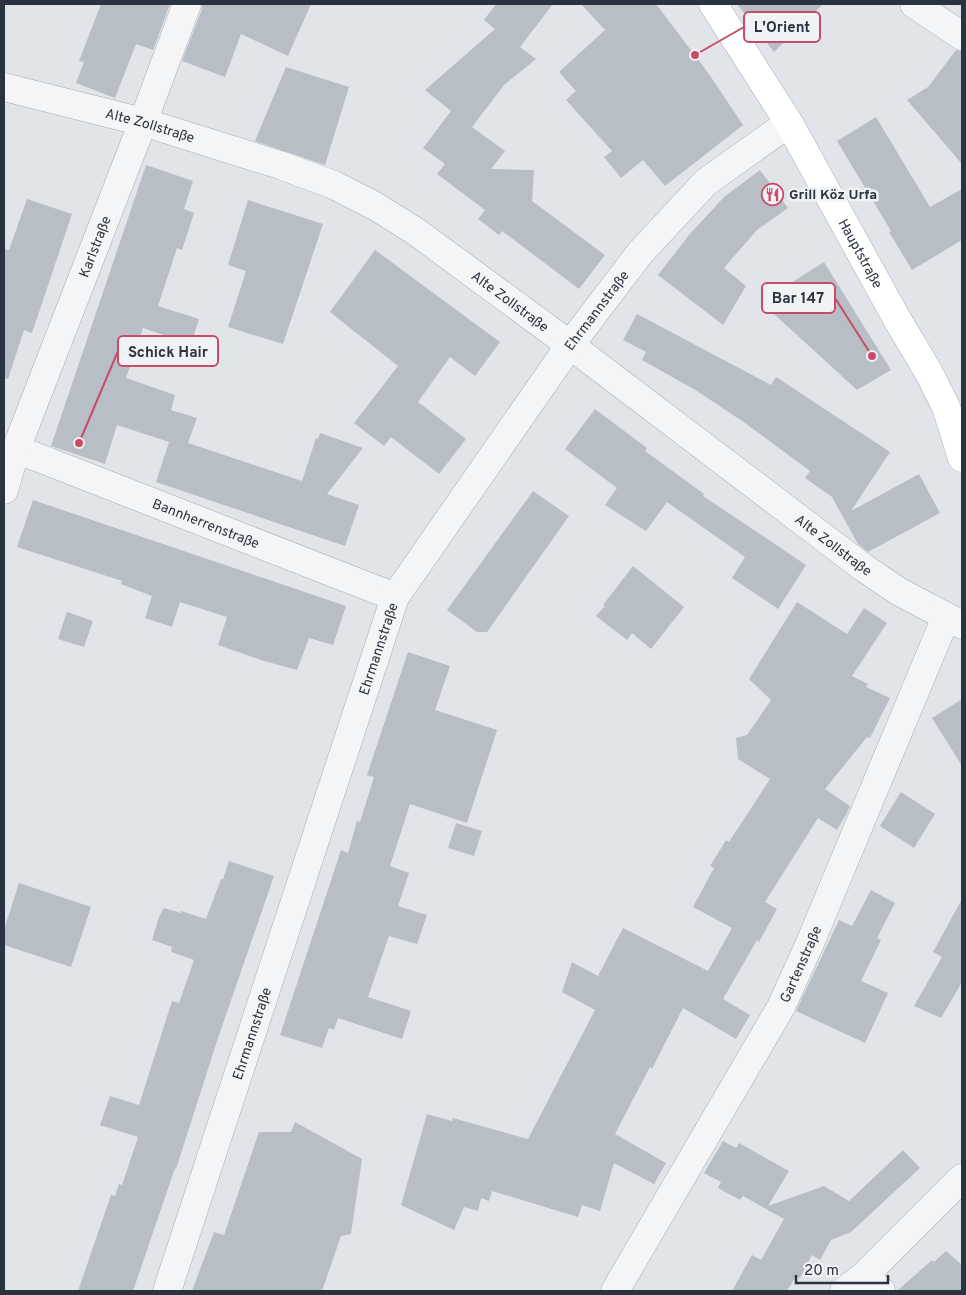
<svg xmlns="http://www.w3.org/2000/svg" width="966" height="1295" viewBox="0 0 966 1295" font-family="Overpass,sans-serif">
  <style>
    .building { fill: #b8bec6 }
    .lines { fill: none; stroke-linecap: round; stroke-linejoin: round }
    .street-casing { stroke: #a6acb3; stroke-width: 29 }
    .secondary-casing { stroke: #a6acb3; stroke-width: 29 }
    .street { stroke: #f3f5f7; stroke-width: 28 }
    .secondary { stroke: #fff; stroke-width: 28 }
    .labels { text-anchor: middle; stroke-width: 5; stroke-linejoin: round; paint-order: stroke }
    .street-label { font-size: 14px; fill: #2a3340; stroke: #f0f3f6 }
    .poi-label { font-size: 14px; font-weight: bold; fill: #2a3340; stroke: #f0f3f6; text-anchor: start }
    .leader { fill: none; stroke: #c94b67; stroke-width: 2 }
    .callout-dot { fill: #c94b67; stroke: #f0f3f6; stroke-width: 2 }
    .callout { fill: #f0f3f6; stroke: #c94b67; stroke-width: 2 }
    .callout-label { font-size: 15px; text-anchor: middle; font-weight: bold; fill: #2a3340 }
  </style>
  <rect width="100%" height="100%" fill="#e1e5e9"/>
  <g class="building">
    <polygon points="101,4 170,4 153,50 136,44 115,98 76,83 84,62 79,61"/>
    <polygon points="202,4 311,4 288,56 241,34 225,77 182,61 202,9"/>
    <polygon points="496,4 553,4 520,47 536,59 504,85 472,127 505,151 491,169 534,170 532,201 605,255 579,289 502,231 499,235 478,219 485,210 437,174 445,164 423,148 451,111 425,90 495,29 484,20"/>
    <polygon points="581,4 656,4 709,74 743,125 665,186 643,160 621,178 604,157 612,151 566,100 576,91 559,72 605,30"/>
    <polygon points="737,4 823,4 774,52"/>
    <polygon points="956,50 962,51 962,164 907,100 928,87"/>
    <polygon points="286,67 349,87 325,165 255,141"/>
    <polygon points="876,117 930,207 962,189 962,240 912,270 889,232 891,231 837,141"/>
    <polygon points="146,165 193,181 184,209 194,213 182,250 177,248 158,306 199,319 191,344 143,328 126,378 175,395 171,410 197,418 188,443 302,481 316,438 318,439 320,433 363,448 327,494 359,505 345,546 156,482 169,442 117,425 105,464 51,446"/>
    <polygon points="760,170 788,208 757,230 724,268 746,286 723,325 658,275 689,235 724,197"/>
    <polygon points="27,199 72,214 32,333 24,330 8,379 4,378 4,249 9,250"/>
    <polygon points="248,200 323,224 283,344 228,327 246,271 228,265"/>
    <polygon points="375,250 500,342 475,376 450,357 418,402 466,439 439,474 391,437 384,446 354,423 398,366 330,312"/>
    <polygon points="824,262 891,370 857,390 761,302"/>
    <polygon points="637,314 771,385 776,377 890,452 851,511 919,474 940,513 868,552 858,544 832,497 805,478 810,471 745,423 697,391 642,360 646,352 623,340"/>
    <polygon points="595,409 647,448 645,451 704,494 703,496 806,565 778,609 732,578 745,557 667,502 646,531 605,505 617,488 565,449"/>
    <polygon points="533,491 569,516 487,632 477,632 447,610"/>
    <polygon points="33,500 346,606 333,645 309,638 297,670 264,661 218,645 227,617 180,602 172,627 145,618 152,596 121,584 122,581 17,547"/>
    <polygon points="633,566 684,607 651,649 632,633 627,640 596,616 605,606 603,605"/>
    <polygon points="797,602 847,634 864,608 887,623 852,676 868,684 866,687 890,698 870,738 867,737 825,789 850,806 847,813 837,830 818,818 765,902 777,909 759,942 757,940 723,999 750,1015 736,1039 683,1008 652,1069 650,1067 615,1134 666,1163 654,1184 614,1163 600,1211 582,1205 578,1217 492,1191 489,1201 481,1198 478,1211 464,1207 454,1230 401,1205 427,1114 452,1121 453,1118 528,1139 595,1010 562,992 572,962 598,976 623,928 708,971 732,928 693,907 714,868 710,866 726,840 729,842 770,779 738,759 736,738 747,735 771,700 749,679"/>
    <polygon points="67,612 93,621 84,647 58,639"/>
    <polygon points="408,652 450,666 435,710 497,730 467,823 410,804 390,866 409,873 398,906 427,915 417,944 389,936 368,997 411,1011 402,1039 338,1018 334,1030 329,1028 322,1048 280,1035 341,850 348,853 357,821 360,822 374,777 367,775"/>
    <polygon points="962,699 962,766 932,718"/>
    <polygon points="901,792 935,814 914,848 880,826"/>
    <polygon points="456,823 482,831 474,856 448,848"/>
    <polygon points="229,861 274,876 217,1041 176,1169 175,1168 133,1291 78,1291 111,1195 115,1196 119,1184 122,1185 138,1137 100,1125 110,1096 139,1105 172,1001 179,1003 194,960 171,952 172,947 152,940 159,917 164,908 181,913 181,911 206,919 221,879 223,879"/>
    <polygon points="19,883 91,907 71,967 4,945 4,930"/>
    <polygon points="871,890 895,903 877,938 881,940 861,981 888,993 865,1043 796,1011 839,920 852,926"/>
    <polygon points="962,899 962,982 941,1018 914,1006 942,957 933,952"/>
    <polygon points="295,1122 362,1159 351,1234 341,1236 322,1291 192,1291 214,1232 224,1235 259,1132 291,1132"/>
    <polygon points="723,1141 736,1148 739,1143 789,1171 768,1206 824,1186 849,1201 903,1150 920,1168 851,1232 831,1240 820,1260 812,1255 800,1278 796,1276 787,1291 732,1291 752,1255 761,1260 784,1219 743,1196 740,1200 718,1188 721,1182 704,1173"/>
    <polygon points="946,1251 962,1265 962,1291 897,1291 932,1260 934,1262"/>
  </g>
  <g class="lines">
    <defs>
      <g id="street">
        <polyline points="914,4 962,36"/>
        <path id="s1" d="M4 87 143 122 280 165 334 185 375 206 415 231 570 345 864 568 898 591 962 625"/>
        <path id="s2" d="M16 449 395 597"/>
        <path id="s3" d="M4 490 16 449 143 122 187 4"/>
        <polyline points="864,1276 881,1291"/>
        <path id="s4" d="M167 1291 395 597 570 345 640 253 706 182 789 123"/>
        <path id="s5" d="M615 1291 781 1007 810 943 946 617"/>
        <polyline points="844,1291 864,1276 962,1178"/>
      </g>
      <g id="secondary">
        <path id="s6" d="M713 4 789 123 897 319 929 373 946 407 962 458"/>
      </g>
    </defs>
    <use href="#street" class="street-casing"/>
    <use href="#secondary" class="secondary-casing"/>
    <use href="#street" class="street"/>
    <use href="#secondary" class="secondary"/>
  </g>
  <defs>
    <symbol id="restaurant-ring" viewBox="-11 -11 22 22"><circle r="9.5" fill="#f0f3f6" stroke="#c94b67" stroke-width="1.5"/><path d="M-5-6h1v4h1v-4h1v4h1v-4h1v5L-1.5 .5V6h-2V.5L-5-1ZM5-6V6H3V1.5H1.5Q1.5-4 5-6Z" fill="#c94b67"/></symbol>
  </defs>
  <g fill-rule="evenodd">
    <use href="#restaurant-ring" x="760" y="182" width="25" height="25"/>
  </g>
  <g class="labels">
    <g class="street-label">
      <text dy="5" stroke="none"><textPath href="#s1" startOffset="151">Alte Zollstraße</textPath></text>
      <text dy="5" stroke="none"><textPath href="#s3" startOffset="260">Karlstraße</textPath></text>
      <text dy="5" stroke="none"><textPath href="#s6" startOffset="290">Hauptstraße</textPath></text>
      <text dy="5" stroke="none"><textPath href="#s1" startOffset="556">Alte Zollstraße</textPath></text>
      <text dy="5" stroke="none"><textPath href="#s4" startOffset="1081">Ehrmannstraße</textPath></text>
      <text dy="5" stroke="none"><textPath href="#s2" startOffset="204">Bannherrenstraße</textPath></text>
      <text dy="5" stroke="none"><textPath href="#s1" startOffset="961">Alte Zollstraße</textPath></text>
      <text dy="5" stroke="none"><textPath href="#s4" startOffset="676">Ehrmannstraße</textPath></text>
      <text dy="5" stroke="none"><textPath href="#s5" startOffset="376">Gartenstraße</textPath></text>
      <text dy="5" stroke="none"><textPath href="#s4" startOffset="271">Ehrmannstraße</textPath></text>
    </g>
    <g class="poi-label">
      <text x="789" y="199">Grill Köz Urfa</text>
    </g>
  </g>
  <path class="leader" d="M695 55L744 27M872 356L835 298M79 443L118 351"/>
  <g class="callout-dot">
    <circle cx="695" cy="55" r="5"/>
    <circle cx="872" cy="356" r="5"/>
    <circle cx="79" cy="443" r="5"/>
  </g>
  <g class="callout">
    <rect x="744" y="12" width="76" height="30" rx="5"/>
    <rect x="762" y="283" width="73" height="30" rx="5"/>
    <rect x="118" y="336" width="100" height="30" rx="5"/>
  </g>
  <g class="callout-label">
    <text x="782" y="32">L'Orient</text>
    <text x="798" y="303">Bar 147</text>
    <text x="168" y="357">Schick Hair</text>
  </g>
  <rect width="966" height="1295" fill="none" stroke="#2a3340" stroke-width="10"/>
  <path d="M796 1275v8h92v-8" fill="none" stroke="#2a3340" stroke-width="2.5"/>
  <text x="804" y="1275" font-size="15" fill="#2a3340" stroke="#f0f3f6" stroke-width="4" paint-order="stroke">20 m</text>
</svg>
